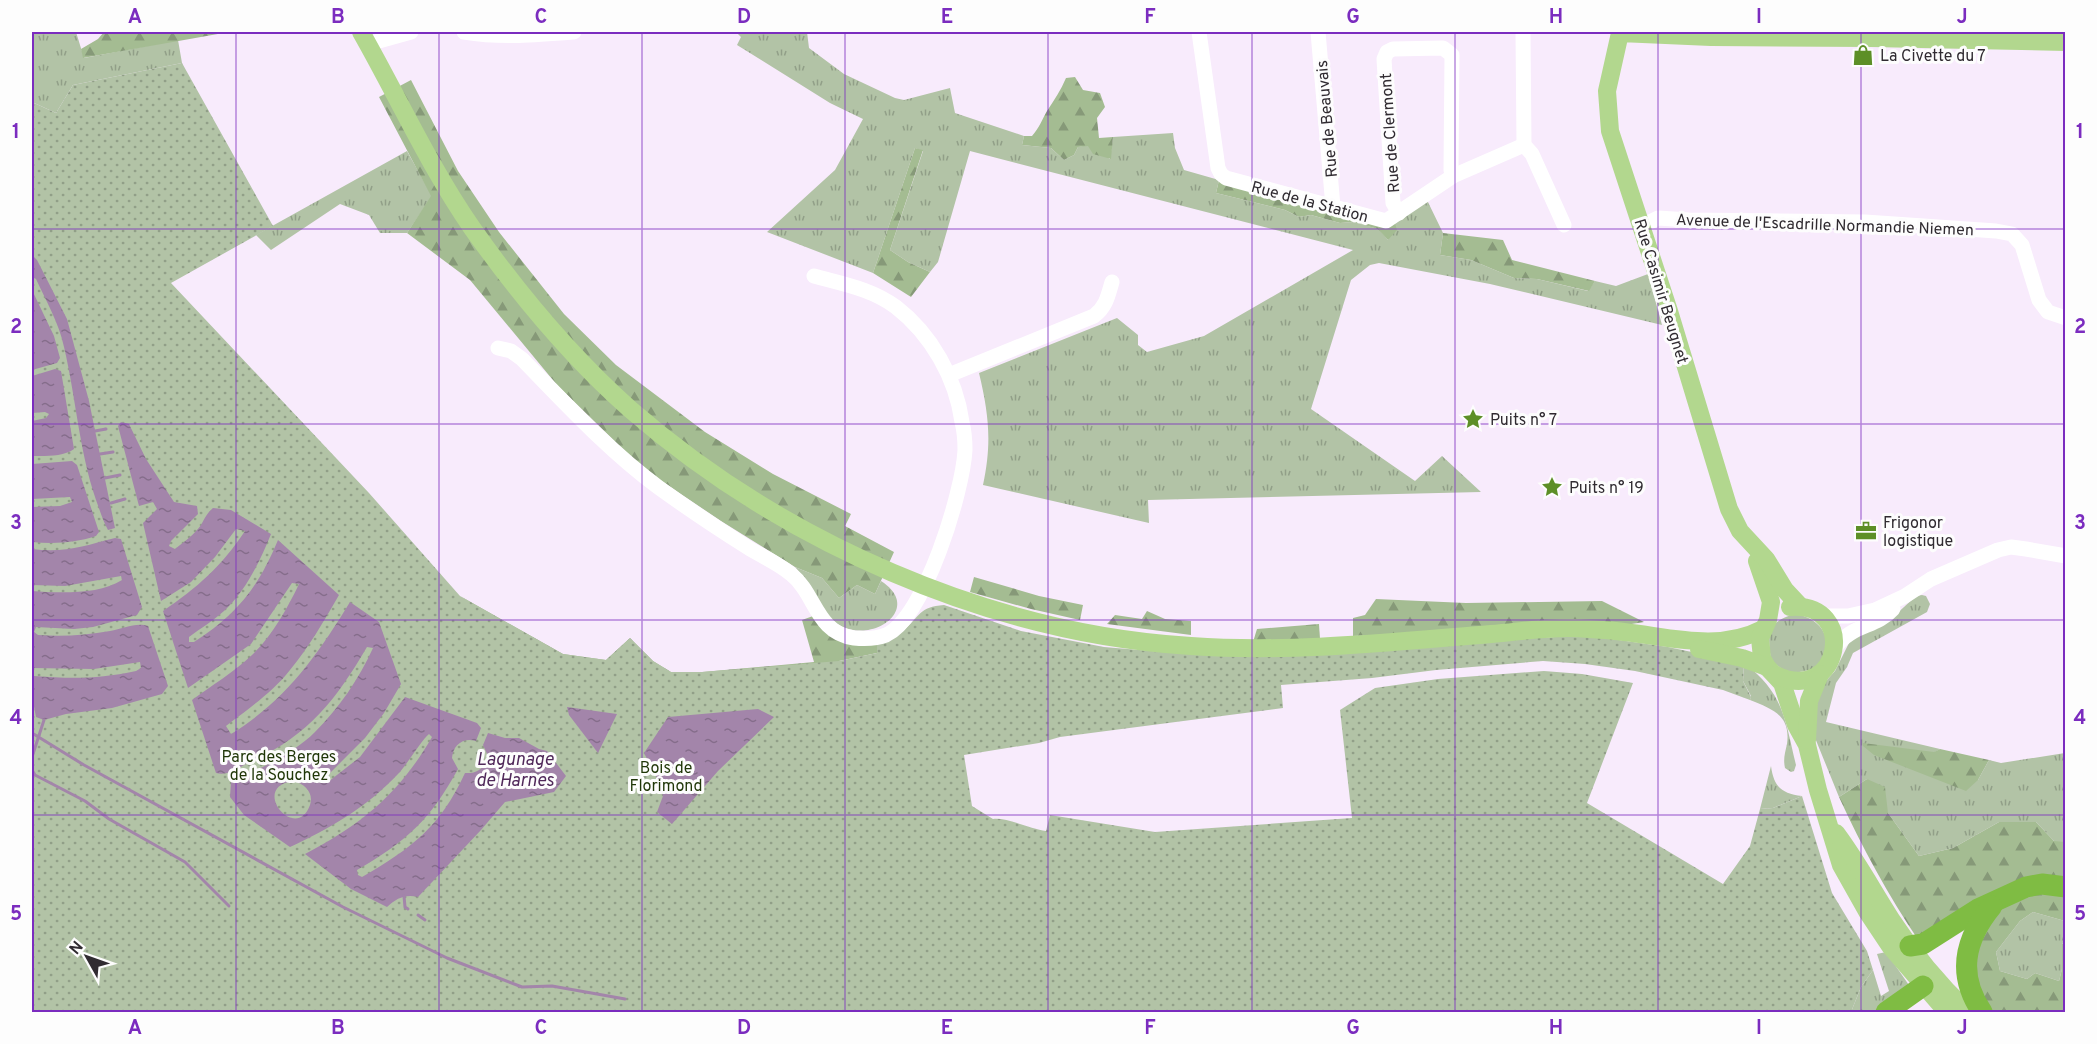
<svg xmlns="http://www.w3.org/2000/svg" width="2097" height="1044" viewBox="0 0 2097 1044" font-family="Overpass,sans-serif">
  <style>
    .grass { fill: url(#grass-tufts) }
    .forest { fill: url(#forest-firs) }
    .park { fill: url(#park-dots) }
    .water { fill: url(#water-ripples); fill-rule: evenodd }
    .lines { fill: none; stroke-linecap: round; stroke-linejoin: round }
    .stream { stroke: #a385aa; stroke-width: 3 }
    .minor { stroke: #fff; stroke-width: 15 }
    .major { stroke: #b2d78e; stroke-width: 18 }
    .highway { stroke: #7fbc43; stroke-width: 21 }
    .grid { fill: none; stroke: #7b2cbf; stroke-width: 1.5; stroke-opacity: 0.55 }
    .labels { text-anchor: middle; stroke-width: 6; stroke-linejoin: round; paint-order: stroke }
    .poi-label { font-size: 16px; fill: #302b31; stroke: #fdfdfd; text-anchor: start }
    .street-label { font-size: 16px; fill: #302b31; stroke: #fdfdfd }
    .park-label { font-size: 16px; fill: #1f3607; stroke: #fdfdfd }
    .water-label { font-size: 18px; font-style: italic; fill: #50285a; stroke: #fdfdfd }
    .neatline { fill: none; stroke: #7b2cbf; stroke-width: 2 }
    .grid-label { font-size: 20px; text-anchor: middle; font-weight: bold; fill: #7b2cbf }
  </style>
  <defs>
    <pattern id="grass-tufts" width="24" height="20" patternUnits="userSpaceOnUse" patternTransform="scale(1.5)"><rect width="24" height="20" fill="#b2c3a6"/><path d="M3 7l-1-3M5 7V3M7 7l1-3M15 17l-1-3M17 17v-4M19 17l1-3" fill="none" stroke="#919f88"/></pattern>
    <pattern id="forest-firs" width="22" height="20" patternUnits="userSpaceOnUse" patternTransform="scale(1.5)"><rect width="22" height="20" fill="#a4bc92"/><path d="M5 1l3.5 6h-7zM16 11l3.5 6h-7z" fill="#869978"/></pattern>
    <pattern id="park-dots" width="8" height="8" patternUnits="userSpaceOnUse" patternTransform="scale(1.5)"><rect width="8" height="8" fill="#b2c3a6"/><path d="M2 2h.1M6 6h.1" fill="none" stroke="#919f88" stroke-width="1.8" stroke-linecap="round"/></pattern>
    <pattern id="water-ripples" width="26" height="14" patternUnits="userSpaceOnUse" patternTransform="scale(1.5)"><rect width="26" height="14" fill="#a385aa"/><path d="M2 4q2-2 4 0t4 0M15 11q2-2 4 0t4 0" fill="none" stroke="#856d8b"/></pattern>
  </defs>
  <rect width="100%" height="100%" fill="#f8ebfc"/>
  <g class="grass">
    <polygon points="32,32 76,32 84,58 178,40 182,63 73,85 56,113 32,102"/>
    <path d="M736 32H807L809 48 844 74 895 98 904 100 950 88 955 113 1024 136 1022 145 1051 148 1064 160 1074 155 1078 147 1088 145 1110 159 1113 137 1173 133 1175 148 1184 170 1219 180 1216 193 1285 210 1299 217 1311 215 1340 223 1353 222 1379 229 1388 240 1394 220 1426 198 1443 233 1440 255 1471 260 1514 278 1537 279 1588 291 1595 281 1616 286 1648 274 1662 325 1490 284 1379 263 1370 265 1351 280 1311 409 1415 481 1442 456 1481 492 1148 500 1149 523 983 485C992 443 989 415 979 373L1117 318 1138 335V345L1147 352 1204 336 1353 250 970 151 938 262 930 272 908 262 890 250 923 151 915 148 873 273 767 232 835 170 863 119 830 103 737 45 741 37Z"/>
    <polygon points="407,151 432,196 407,233 380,233 369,215 340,204 271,250 256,235"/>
    <path d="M795 567 822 578 839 598 857 585 875 594 881 581C925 609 870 647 836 623 823 613 818 598 810 585 805 579 800 573 795 567Z"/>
    <polygon points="1922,595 1926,596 1930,604 1927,612 1853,653 1847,667 1836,683 1826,722 1940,749 1935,752 1978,780 1989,760 2001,763 2065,753 2065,842 2055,842 2036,822 1999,822 1953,848 1919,856 1888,813 1867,779 1839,797 1811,728 1815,704 1826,681 1835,671 1851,639 1892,618 1916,596"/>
    <path d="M1794 614C1814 616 1831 631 1826 653 1825 658 1818 664 1815 669L1789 674 1771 661C1768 635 1765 623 1794 614Z"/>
    <path d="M1744 663C1784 693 1785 720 1796 765L1794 771 1791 772 1785 768C1783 759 1785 753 1787 744 1791 715 1772 709 1750 700L1751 696 1743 681Z"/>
    <path d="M1771 766C1774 788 1782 793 1802 796L1773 808 1760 809Z"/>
    <polygon points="2033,912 2065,921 2065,941 2062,944 2062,969 2059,981 2035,973 2027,979 2000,971 1996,952 2020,921"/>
    <polygon points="1886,952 1911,988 1879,1012 1851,1012 1861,987 1873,970 1881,996 1889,991 1877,954"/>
  </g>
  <g class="forest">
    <polygon points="104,32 229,32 83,58 81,49 98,39"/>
    <path d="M1075 77 1083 90 1100 93 1105 107 1097 118 1099 138 1113 137 1111 159 1093 154 1088 146 1078 147 1074 155 1064 160 1051 148 1022 145 1024 136H1032C1039 128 1042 120 1047 111 1054 100 1061 90 1066 78Z"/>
    <polygon points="411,80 458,171 499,232 564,314 616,365 705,432 773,474 851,514 845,526 894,552 875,594 857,585 839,598 822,578 795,567 721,521 660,480 631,457 557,385 470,280 407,233 431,196 379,97"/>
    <polygon points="915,148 923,150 890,250 908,262 930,272 911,297 873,273"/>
    <polygon points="1219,180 1394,220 1397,230 1388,240 1378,229 1353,222 1340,223 1311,215 1299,217 1285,210 1216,193"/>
    <polygon points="1443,233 1503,240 1512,260 1595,281 1589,291 1537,279 1514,278 1471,260 1440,255"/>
    <polygon points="974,577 1039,596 1083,605 1080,620 1031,609 970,592"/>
    <polygon points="460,596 563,654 606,660 630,638 653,661 671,672 702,672 814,662 802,620 813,616 877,644 877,653 839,661 832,678 589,680"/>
    <polygon points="1376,599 1466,603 1602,601 1644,622 1619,626 1353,636 1353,618 1365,615"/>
    <polygon points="1147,611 1165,619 1191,621 1191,635 1107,624 1115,615 1142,619"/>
    <polygon points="1319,624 1320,639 1253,642 1257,629"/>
    <polygon points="1863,743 1934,752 1940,749 1989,760 1978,780 1966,791 1874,755 1863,746"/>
    <path d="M1867 779 1885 787 1888 813 1919 856 1953 848 1999 822H2036L2054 841 2065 842V881L1919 941C1888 895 1862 847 1839 797Z"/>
    <polygon points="2065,892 2065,921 2033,912 2020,921 1996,952 2000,971 2027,979 2035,973 2059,981 2062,969 2062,944 2065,941 2065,1012 1992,1012 1983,1001 1974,967 1976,946 1993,914 2025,893"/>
  </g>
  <path class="park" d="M182 63 273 226 171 283 369 493 460 596 563 654 606 660 630 638 653 661 671 672H702L839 661 877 653V644C885 640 896 636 904 630 920 616 919 607 944 605L1021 631 1104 647 1187 654 1555 637H1598L1668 647 1744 663 1743 681 1751 697 1750 700 1723 690 1635 671 1585 664 1543 661 1436 670 1372 678 1281 685 1283 708 1060 737 1039 743 964 755 972 806 993 819C1006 817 1031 829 1046 831L1050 815 1155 832 1352 818 1340 710 1375 688 1438 679 1544 671 1582 674 1633 683 1587 803 1723 884 1750 846 1760 809 1773 808 1802 796 1832 893 1867 951 1873 970 1861 987 1851 1012H32V102L56 113 73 85Z"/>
  <g class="water">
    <path d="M32 255 37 260 67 319 89 401 115 528 108 530C103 521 100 511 96 500 79 450 76 398 64 347 59 323 46 301 36 279L32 277Z"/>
    <polygon points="32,290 54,336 60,358 57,363 32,370 32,328 33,325 32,323"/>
    <path d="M55 369 61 371 74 449C63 457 45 456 32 456V421L46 418 49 414 45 412 32 413V376Z"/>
    <path d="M121 422 129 424 146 459 174 502 197 506 198 514 171 541 169 546 175 549C184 542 195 534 201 525 205 518 207 513 213 508L231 510 271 534C260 561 246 591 224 611 213 621 201 628 189 637V642H194C237 614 258 588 278 540L339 595C324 621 309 647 290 670 273 692 248 709 226 726L231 734C285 701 317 656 350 602L379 622 401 684 384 713 365 738 327 776 328 782 360 757 405 697 477 723 481 728 476 741C463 737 453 745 452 758L458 769C430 820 407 841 357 870L358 875 362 877C412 848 440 827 465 773 477 774 485 768 488 756L483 745 488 733 505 738H519L539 749 547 751 566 776 554 792 505 802 481 830 418 897C405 894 397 898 387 907L351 889 305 854C362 824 399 794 432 737L429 734C422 739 407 765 398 774 367 807 331 828 290 847L244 815 230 797 231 782C259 769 293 754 315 732 339 708 359 679 373 648L367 647C334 703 307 737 246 764 237 769 227 776 216 773L192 700C211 686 234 672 252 655 272 636 287 609 299 584L292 583 251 644 188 688 163 611C198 587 221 567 245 531L236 529 215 557 191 582 161 601 143 523 157 509 153 502 139 506 118 426ZM294 781C305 784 314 793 310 805 296 844 248 786 294 781Z"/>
    <path d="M72 461 77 465 99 532 96 536C75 543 54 544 32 542V507L60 506 72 502 70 497 32 499V464Z"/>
    <path d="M115 538 121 539 142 607 137 615 93 627 74 629 36 627 34 632 38 635C63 637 86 635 110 631 123 629 136 622 148 626L168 686 162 694 112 708 66 714 44 720 36 717 32 696V678L34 676C73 679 98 679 136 671L141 668 140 662 94 669 32 668V591C58 593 99 595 122 580L121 576 65 586 32 585V549C65 553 84 546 115 538Z"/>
    <polygon points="567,707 617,714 598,753 569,715"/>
    <polygon points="758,709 774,717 718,771 672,824 657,812 663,796 659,782 644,753 668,717"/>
  </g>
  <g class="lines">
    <g class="stream">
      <polyline points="95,431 106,429"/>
      <polyline points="100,454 113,452"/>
      <polyline points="105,478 120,475"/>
      <polyline points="111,503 125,499"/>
      <polyline points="32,733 84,765 343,907 447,958 522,987 552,986 625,999"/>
      <polyline points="32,757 44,720"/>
      <polyline points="32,770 35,775 85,801 109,819 185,862 229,906"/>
      <polyline points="404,896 405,907 408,909"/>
      <polyline points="418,915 425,920"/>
    </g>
    <g class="minor">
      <path d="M464 32C501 38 537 35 574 32"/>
      <polyline points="1199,32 1218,168 1221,174 1226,178 1386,221 1453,176 1524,145"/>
      <polyline points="1318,32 1333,207"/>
      <polyline points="1523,32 1524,145 1532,154 1564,225"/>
      <polyline points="368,44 411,32"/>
      <polyline points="1399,213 1393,203 1384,59 1387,52 1393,49 1443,48 1452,55 1451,170 1453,176"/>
      <polyline points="1642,226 1658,218 1689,220 1865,222 1996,231 2012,234 2022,245 2039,300 2048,312 2066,318"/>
      <path d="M498 348 511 351 522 359C565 403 608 450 658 487 687 508 717 528 747 547 761 556 778 563 791 574 816 594 816 633 854 638 865 639 876 639 886 635 925 617 963 491 965 450 965 441 964 430 962 422 956 378 931 334 896 307 872 289 843 284 814 276"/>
      <path d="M949 375 1094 316C1106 307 1108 296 1112 282"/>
      <polyline points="1823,616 1848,616 1875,610 1905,596 1931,579 1998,550 2011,547 2026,549 2066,556"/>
      <path d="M1835 648C1851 624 1876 628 1893 609"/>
    </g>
    <g class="major">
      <path d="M361 32C398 97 429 166 472 228 518 293 571 357 631 410 782 541 990 634 1191 646 1291 653 1391 642 1491 634 1518 632 1546 627 1574 628 1590 629 1608 630 1624 632 1670 637 1719 652 1763 629"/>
      <polyline points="1757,561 1771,602 1768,620 1760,638 1762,658 1767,667 1782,683 1796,725 1807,745 1818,790 1841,865 1868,913 1890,946 1947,1012"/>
      <polyline points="1800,606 1785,590 1766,559 1740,531 1729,509 1669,311 1610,131 1607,91 1620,33 1711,37 1871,38 2066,42"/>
      <polyline points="1699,649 1742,658 1767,667"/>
      <path d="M1776 675C1841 706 1859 601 1790 607"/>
      <polyline points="1807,740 1809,701 1820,674"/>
      <path d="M1836 833C1857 861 1873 891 1891 919 1913 953 1940 985 1968 1012"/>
    </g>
    <g class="highway">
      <polyline points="1910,946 1923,944 1978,909 2026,887 2042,884 2066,887"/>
      <polyline points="1886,1012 1923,986"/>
      <path d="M1982 1012C1957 975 1964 940 1992 906"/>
    </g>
  </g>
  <path class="grid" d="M236 32V1012M439 32V1012M642 32V1012M845 32V1012M1048 32V1012M1252 32V1012M1455 32V1012M1658 32V1012M1861 32V1012M32 229H2066M32 424H2066M32 620H2066M32 815H2066"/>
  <defs>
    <symbol id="shop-bare" viewBox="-9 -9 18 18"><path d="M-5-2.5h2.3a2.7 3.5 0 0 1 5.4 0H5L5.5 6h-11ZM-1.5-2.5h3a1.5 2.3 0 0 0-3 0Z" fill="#5d8f27" stroke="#fdfdfd" stroke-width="2.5" paint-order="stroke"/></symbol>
    <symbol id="sight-bare" viewBox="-9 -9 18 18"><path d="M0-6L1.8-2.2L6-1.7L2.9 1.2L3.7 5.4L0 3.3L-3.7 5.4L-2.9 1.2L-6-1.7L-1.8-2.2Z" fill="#5d8f27" stroke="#fdfdfd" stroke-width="2.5" paint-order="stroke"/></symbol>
    <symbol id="office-bare" viewBox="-9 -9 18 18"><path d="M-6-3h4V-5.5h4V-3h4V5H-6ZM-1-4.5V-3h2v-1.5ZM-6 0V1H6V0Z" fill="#5d8f27" stroke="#fdfdfd" stroke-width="2.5" paint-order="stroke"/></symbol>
  </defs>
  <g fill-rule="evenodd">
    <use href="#shop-bare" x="1848" y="40" width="30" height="30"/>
    <use href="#sight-bare" x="1458" y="404" width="30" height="30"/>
    <use href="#sight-bare" x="1537" y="472" width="30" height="30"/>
    <use href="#office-bare" x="1851" y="516" width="30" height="30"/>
  </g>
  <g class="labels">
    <g class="poi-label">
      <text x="1880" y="61">La Civette du 7</text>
      <text x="1490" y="425">Puits n° 7</text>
      <text x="1569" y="493">Puits n° 19</text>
      <text x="1883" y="528">Frigonor<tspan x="1883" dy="18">logistique</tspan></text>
    </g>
    <g class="street-label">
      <text transform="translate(1326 119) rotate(-95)" y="6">Rue de Beauvais</text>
      <text transform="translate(1389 133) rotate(-94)" y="6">Rue de Clermont</text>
      <text transform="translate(1310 201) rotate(15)" y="6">Rue de la Station</text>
      <text transform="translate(1825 224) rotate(2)" y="6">Avenue de l'Escadrille Normandie Niemen</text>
      <text transform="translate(1662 291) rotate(73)" y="6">Rue Casimir Beugnet</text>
    </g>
    <g class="park-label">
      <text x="279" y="762">Parc des Berges<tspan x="279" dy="18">de la Souchez</tspan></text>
      <text x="666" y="773">Bois de<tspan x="666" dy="18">Florimond</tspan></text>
    </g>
    <g class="water-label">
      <text x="515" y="765">Lagunage<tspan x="515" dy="21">de Harnes</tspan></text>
    </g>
  </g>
  <rect width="2097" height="1044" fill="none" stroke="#fdfdfd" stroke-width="66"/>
  <g transform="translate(87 957) rotate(310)" stroke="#fdfdfd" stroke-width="4.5" paint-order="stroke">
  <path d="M0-4.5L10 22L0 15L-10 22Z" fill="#302b31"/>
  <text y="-9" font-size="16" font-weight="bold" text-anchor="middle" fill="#302b31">N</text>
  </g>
  <rect x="33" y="33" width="2031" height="978" class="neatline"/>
  <g class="grid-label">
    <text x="135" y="23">A</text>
    <text x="338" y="23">B</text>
    <text x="541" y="23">C</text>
    <text x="744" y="23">D</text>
    <text x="947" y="23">E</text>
    <text x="1150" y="23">F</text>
    <text x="1353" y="23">G</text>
    <text x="1556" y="23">H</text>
    <text x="1759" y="23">I</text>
    <text x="1962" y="23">J</text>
    <text x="16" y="138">1</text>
    <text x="2080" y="138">1</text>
    <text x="16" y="333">2</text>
    <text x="2080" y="333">2</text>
    <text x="16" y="529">3</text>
    <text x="2080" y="529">3</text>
    <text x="16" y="724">4</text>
    <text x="2080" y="724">4</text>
    <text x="16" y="920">5</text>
    <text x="2080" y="920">5</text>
    <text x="135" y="1034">A</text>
    <text x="338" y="1034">B</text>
    <text x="541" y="1034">C</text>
    <text x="744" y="1034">D</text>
    <text x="947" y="1034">E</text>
    <text x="1150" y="1034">F</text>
    <text x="1353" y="1034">G</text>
    <text x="1556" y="1034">H</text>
    <text x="1759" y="1034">I</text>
    <text x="1962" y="1034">J</text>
  </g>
</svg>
